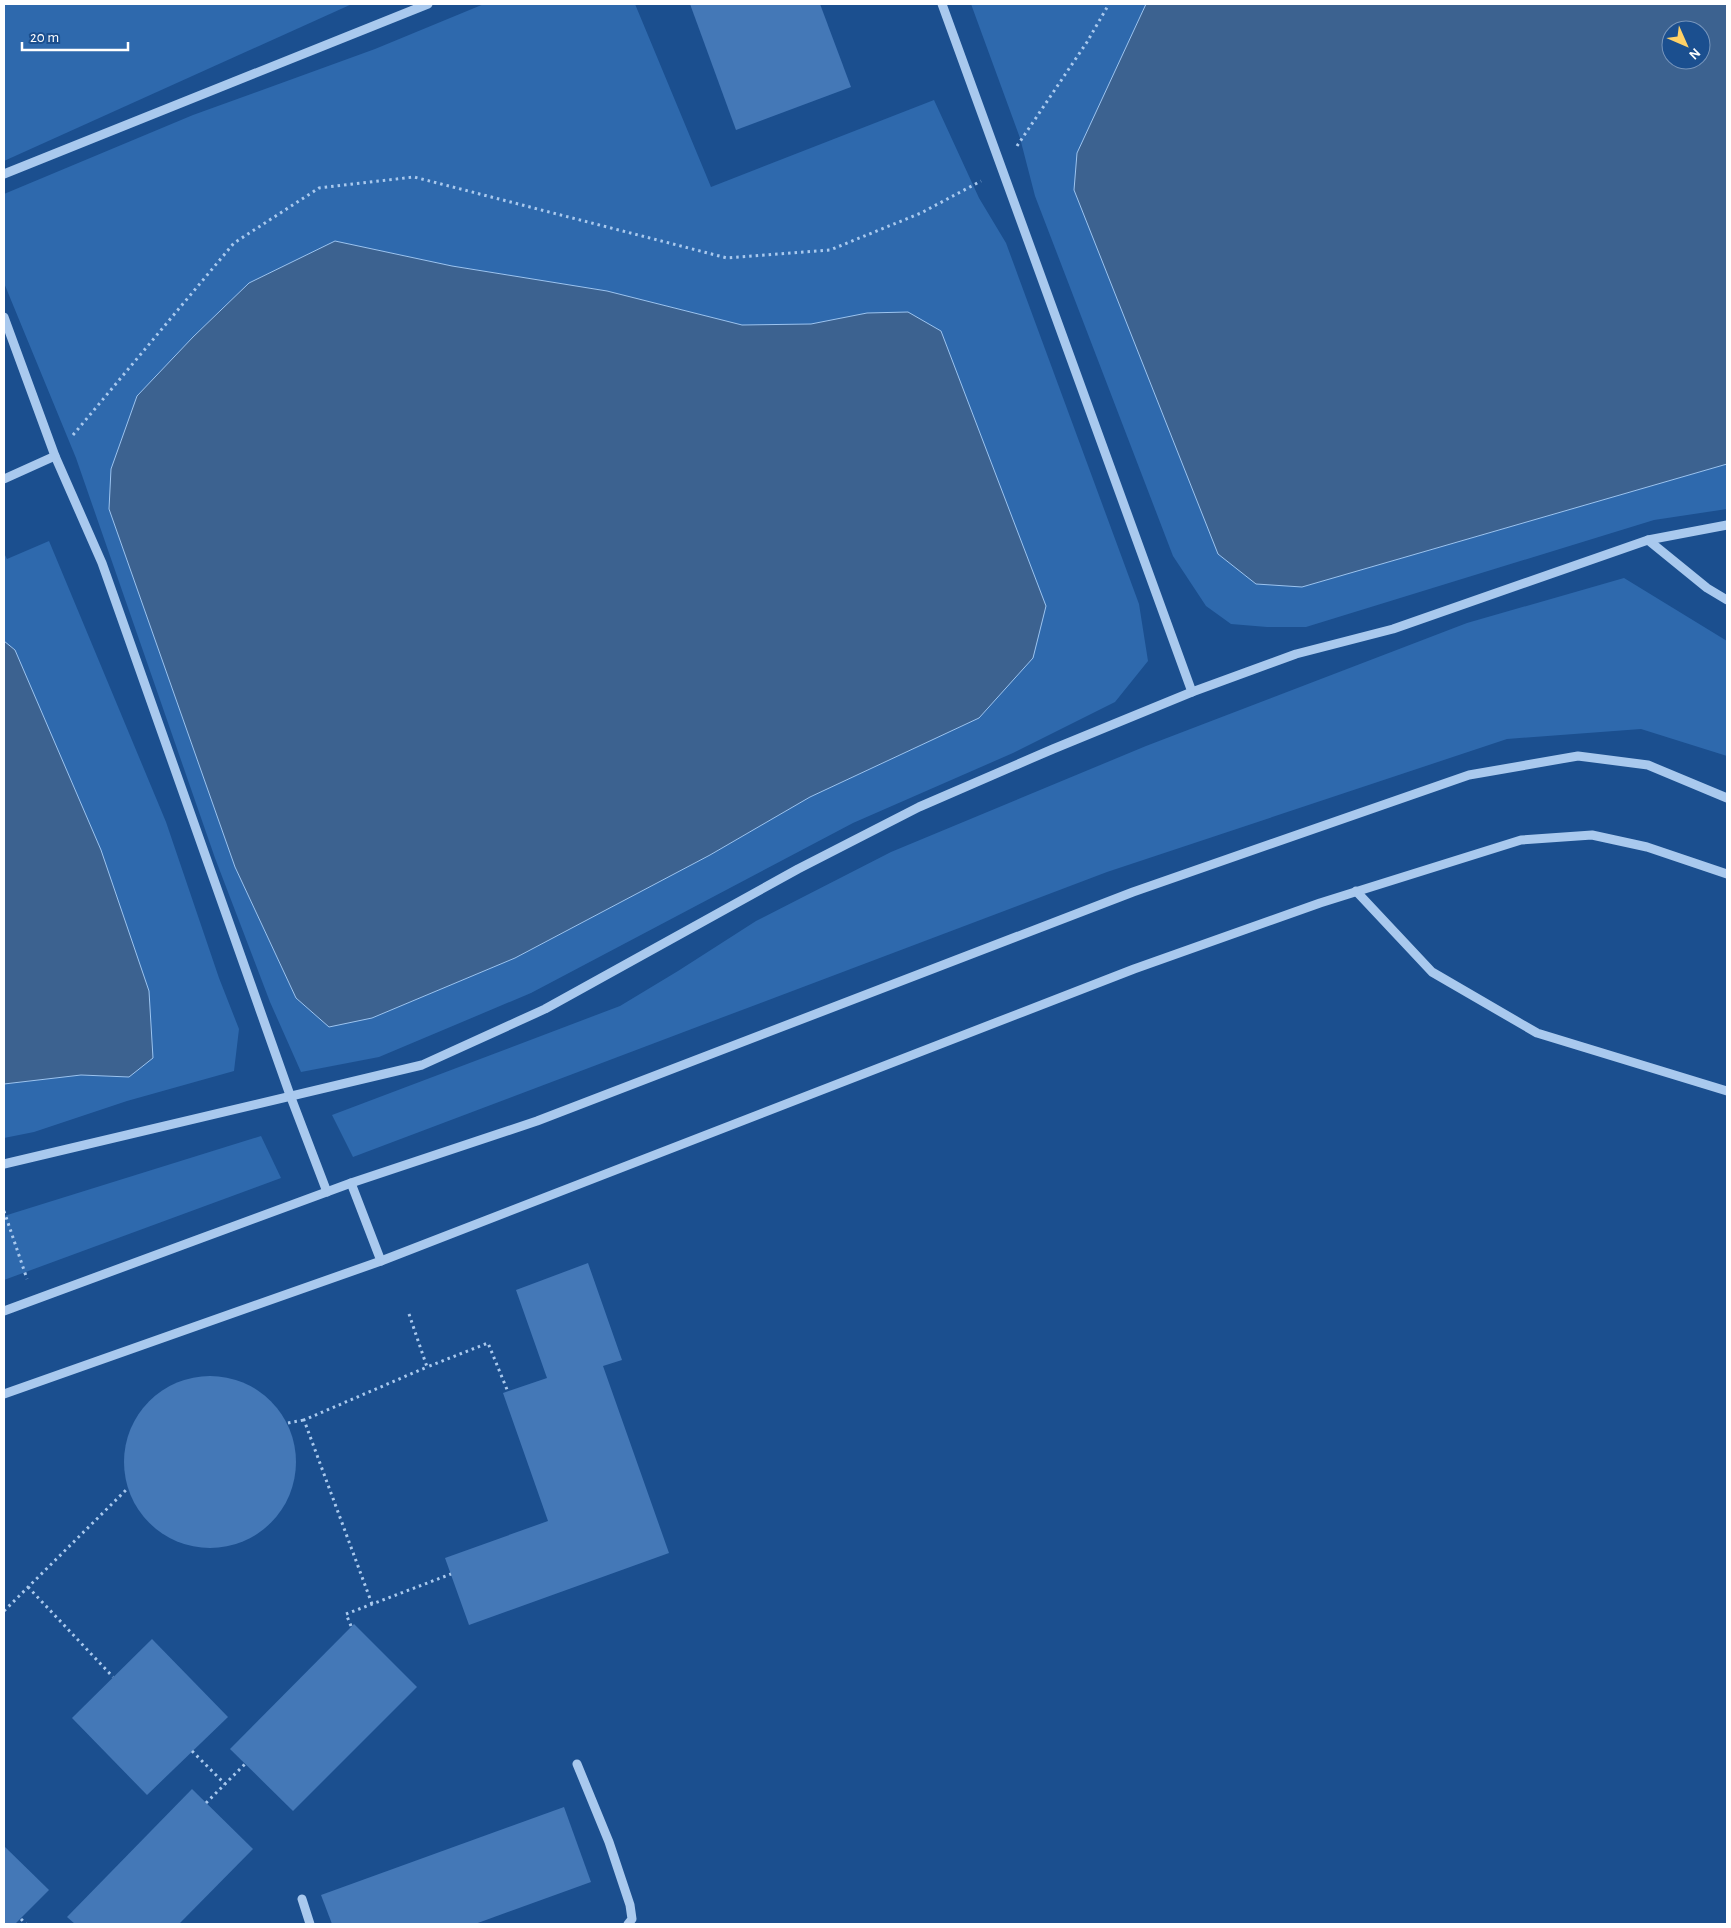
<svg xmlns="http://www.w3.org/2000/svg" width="1731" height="1928" viewBox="0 0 1731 1928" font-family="'Alegreya Sans',sans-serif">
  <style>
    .green { fill: #2e69ad; fill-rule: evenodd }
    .water { fill: #3c6290; stroke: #9cc4f0; fill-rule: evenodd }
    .building { fill: #4478b7 }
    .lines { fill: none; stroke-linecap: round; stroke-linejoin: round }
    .path { stroke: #a9c9ee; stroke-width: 3; stroke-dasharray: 2.5 4; stroke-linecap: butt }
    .minor { stroke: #a9c9ee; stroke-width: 9 }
  </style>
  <rect width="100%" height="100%" fill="#1b4f8f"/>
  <g class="green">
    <polygon points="4,4 352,4 4,161"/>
    <path d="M484 4H635L711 187 934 100 979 198 1006 243 1139 604 1148 661 1115 702 1013 753 853 823 531 993 379 1057 301 1072 270 1002 215 858 76 458 4 283V194L193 115 375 49ZM335 241 452 266 607 291 742 325 811 324 867 313 979 718 810 797 710 855 515 958 372 1018 296 998 235 867 109 509 137 396 193 337 249 283Z"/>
    <polygon points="971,4 1146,4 1120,62 1302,587 1727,464 1727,509 1654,520 1306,627 1267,627 1231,624 1206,606 1173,556 1035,196 1020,138"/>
    <polygon points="49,541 166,822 219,978 239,1029 234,1071 127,1101 34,1132 4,1138 4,1084 81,1075 129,1077 15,650 4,641 4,553 7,559"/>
    <polygon points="1624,578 1727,641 1727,756 1641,729 1507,739 1107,872 353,1157 332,1115 620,1006 678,971 756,921 891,852 1146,746 1467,623"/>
    <polygon points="261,1136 281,1178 4,1280 4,1216"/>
  </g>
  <g class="water">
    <path d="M1146 4H1727V464L1302 587 1256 584 1218 554 1074 190 1077 153ZM1671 30H1701V60H1671Z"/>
    <polygon points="335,241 452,266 607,291 742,325 811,324 867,313 908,312 941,331 1046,606 1033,658 979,718 810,797 710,855 515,958 372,1018 329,1027 296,998 235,867 109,509 111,469 137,396 193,337 249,283"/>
    <polygon points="4,641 15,650 101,850 149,991 153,1058 129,1077 81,1075 4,1084"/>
  </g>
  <g class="building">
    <polygon points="690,4 820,4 851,87 736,130"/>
    <polygon points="588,1263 622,1360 603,1366 669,1553 469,1625 445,1558 548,1521 503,1393 547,1378 516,1290"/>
    <circle cx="210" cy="1462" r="86"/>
    <polygon points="354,1624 417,1687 293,1811 230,1749"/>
    <polygon points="152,1639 228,1717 147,1795 72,1718"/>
    <polygon points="192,1789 253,1849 179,1924 75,1924 67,1917"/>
    <polygon points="564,1807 591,1882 475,1924 332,1924 321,1895"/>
    <polygon points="4,1846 49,1890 15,1924 4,1924"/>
  </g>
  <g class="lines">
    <g class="path">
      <polyline points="1017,146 1087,42 1109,4"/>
      <polyline points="73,435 234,243 319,188 414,177 727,258 830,250 921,213 981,181"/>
      <polyline points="4,1211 27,1279"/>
      <polyline points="409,1314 427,1367 488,1343 508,1392"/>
      <polyline points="288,1423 304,1420"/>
      <polyline points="28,1587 113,1677"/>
      <polyline points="372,1604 304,1420 427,1367"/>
      <polyline points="4,1611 127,1489"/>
      <polyline points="351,1626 346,1614 451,1574"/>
      <polyline points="192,1751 225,1784"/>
      <polyline points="206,1803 245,1764"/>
      <polyline points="21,1919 26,1924"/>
    </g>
    <g class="minor">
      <polyline points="942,4 1192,692"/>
      <polyline points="4,174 428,4"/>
      <polyline points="4,317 55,456 102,563 290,1095 327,1192"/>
      <polyline points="4,479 55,456"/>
      <polyline points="1648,540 1707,588 1727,600"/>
      <polyline points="1356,891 1432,972 1537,1033 1727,1091"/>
      <polyline points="4,1164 422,1065 545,1009 798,869 919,807 1053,749 1192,692 1296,654 1393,629 1648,540 1727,525"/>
      <polyline points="351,1183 381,1261"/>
      <polyline points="4,1311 351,1183 537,1121 1133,892 1469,775 1578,756 1648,765 1727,798"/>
      <polyline points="4,1394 381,1261 1134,969 1320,903 1521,840 1592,835 1647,847 1727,874"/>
      <polyline points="577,1764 609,1842 630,1905 632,1919 628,1924"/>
      <polyline points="302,1899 310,1924"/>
    </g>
  </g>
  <rect width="1731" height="1928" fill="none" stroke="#ffffff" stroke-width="10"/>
  <g transform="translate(1686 45) rotate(135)"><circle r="24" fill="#1b4f8f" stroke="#7695bc"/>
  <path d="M0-4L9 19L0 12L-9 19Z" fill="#ffd166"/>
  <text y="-8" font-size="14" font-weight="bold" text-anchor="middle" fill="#ffffff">N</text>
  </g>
  <path d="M22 42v8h106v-8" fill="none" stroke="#ffffff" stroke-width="2.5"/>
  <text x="30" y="42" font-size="15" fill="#ffffff" stroke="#1b4f8f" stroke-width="4" paint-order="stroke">20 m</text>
</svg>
